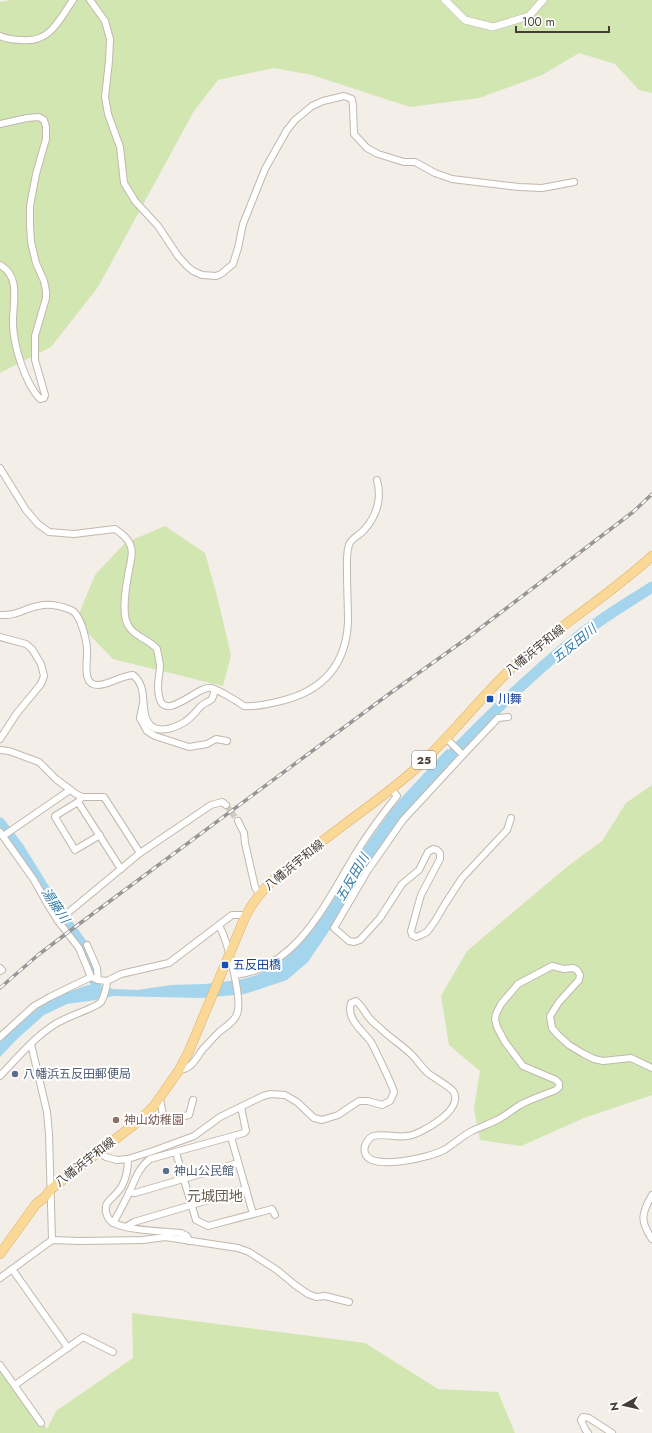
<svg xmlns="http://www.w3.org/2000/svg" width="652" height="1433" viewBox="0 0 652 1433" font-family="Jost,'Noto Sans JP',sans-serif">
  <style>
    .green { fill: #d2e6b1 }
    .water { fill: #a5d5ed }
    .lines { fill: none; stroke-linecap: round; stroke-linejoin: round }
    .river { stroke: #a5d5ed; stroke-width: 11 }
    .minor-tunnel { stroke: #d0cbc4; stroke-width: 6; stroke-dasharray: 6 3; stroke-linecap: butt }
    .minor-casing { stroke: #c1b8ad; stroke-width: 8 }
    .tertiary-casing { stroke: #c1b8ad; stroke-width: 8 }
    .primary-casing { stroke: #dfb369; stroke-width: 10 }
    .minor { stroke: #fff; stroke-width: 6 }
    .tertiary { stroke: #fff; stroke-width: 7 }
    .primary { stroke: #fad898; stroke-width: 9 }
    .rail-casing { stroke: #969696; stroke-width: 3.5 }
    .rail { stroke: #fff; stroke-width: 2; stroke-dasharray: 6; stroke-linecap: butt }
    .transit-dot { fill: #1a4fb4; stroke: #fff; stroke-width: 1.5 }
    .service-dot { fill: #5c6f8a; stroke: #fff; stroke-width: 1.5 }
    .education-dot { fill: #8d6e63; stroke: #fff; stroke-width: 1.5 }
    .labels { text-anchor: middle; stroke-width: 4; stroke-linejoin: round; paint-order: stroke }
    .shield { fill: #fff; stroke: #7e7872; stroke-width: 1 }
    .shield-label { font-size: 11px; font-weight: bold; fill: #463e36 }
    .street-label { font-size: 12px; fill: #463e36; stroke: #fff }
    .transit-label { font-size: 12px; fill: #164399; stroke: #fff; text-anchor: start }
    .service-label { font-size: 12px; fill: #4e5e75; stroke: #fff; text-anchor: start }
    .education-label { font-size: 12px; fill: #785e54; stroke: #fff; text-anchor: start }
    .water-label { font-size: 13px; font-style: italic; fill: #317ca5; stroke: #fff }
    .quarter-label { font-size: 14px; fill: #685c4e; stroke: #fff }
  </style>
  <rect width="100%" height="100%" fill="#f3eee7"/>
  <g class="green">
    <polygon points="10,0 652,0 652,93 639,90 615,64 579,53 542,75 479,98 410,107 312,75 274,68 218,80 194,111 98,287 51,347 0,373 0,2"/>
    <polygon points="165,526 205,553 217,596 231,655 223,686 113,659 76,621 95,575 125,543"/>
    <polygon points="652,785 652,1095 584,1118 521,1146 480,1140 474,1109 480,1071 449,1045 441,996 467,951 568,866 602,841 626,803"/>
    <polygon points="132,1313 365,1343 438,1389 498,1392 515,1433 0,1433 0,1364 47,1429 56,1411 133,1358"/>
  </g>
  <polygon class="water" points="447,749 457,759 414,804 373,856 329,931 308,962 287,980 245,994 203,998 113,996 96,1000 67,1004 44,1015 16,1040 0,1057 0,1042 15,1027 42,1005 60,995 88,985 114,989 137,990 171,985 205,984 239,980 257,975 278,963 291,953 312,929 333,900 359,855 390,811 403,796"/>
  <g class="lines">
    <g class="river">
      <path d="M442 764C484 721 527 678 574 640 598 620 626 604 652 587"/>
      <polyline points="0,823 18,847 57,910 84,947 93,968 97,993"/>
    </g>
    <polyline class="minor-tunnel" points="226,805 238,821"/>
    <defs>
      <g id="minor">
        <polyline points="90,0 105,21 110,39 109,61 105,97 108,114 120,147 124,183 135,201 158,226 178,256 187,266 193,271 202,275 216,276 221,274 233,264 238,248 243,224 265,169 287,130 295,120 312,106 323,101 344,96 352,99 353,106 354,134 367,148 378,154 404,162 415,162 435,173 452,179 519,187 542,188 574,182"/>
        <path d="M0 36C7 39 14 40 22 40 50 43 59 20 73 0"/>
        <path d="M0 124 27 118 39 117 44 120 46 127V139L36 174 30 206V225L31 242 36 263 44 281 46 291V298L35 336V360L45 395 44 398 40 399C25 383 14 347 13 325 12 305 22 277 0 265"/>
        <path d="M0 468 26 510 38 524 49 532 74 534 115 529C122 534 129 539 131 547 133 554 131 559 130 565 127 580 121 609 127 623 132 636 149 639 157 649 158 654 159 659 160 665 160 675 156 685 159 696 164 724 198 685 211 688 219 690 237 701 244 706 256 707 269 704 281 701 322 691 346 666 348 622 348 605 347 589 347 573 347 564 346 554 349 545 351 538 359 536 364 530 377 516 382 498 377 480"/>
        <path d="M0 615C17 616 23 609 38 606 49 603 61 606 71 610 81 614 87 642 87 651 88 661 81 685 98 685 109 685 120 676 133 675 147 686 141 703 146 718 152 736 172 729 183 723 192 718 195 712 201 706 204 703 209 702 212 699 213 697 214 693 215 690"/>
        <polyline points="0,637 26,644 32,649 41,664 44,676 41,684 17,713 0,739"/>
        <polyline points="143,703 140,718 147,731 155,736 189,747 207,744 216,739 227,741"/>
        <polyline points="446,738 463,755 403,820 368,870 334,928 349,941 354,942 360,940 380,918 402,884 419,870 428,852 433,849 437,850 440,853 440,859 421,895 411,931 412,935 416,937 421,935 427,932 435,921 445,904 462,878 507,830 511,818"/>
        <polyline points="0,750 9,751 39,762 56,779 76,794 82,797 104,797 140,853"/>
        <polyline points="463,755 498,718 508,717"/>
        <polyline points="82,797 78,802 55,816 55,817 75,850 100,835"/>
        <polyline points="78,802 121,869"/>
        <polyline points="238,821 244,833 245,843 255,887 259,893"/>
        <polyline points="0,832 34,880 48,905 58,921 79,948 91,977 98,980 107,981 121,974 169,963 232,915 241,915 245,917"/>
        <polyline points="3,836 70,790"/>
        <polyline points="58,921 140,853 211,805 222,802 226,805"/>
        <polyline points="87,945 97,968 98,980"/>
        <polyline points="0,968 2,970 0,971"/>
        <path d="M235 975C296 968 325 905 353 858 366 836 381 816 397 796L391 789"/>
        <polyline points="0,1037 34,1006 50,997 91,977"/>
        <polyline points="31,1044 47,1112 49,1134 52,1240"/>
        <path d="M179 1070C192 1069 196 1058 203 1049 208 1044 213 1038 218 1033 224 1027 234 1023 237 1014 243 1001 227 938 219 926"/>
        <path d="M0 1076C18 1057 41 1029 65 1019 72 1015 97 1007 101 1002 104 997 107 987 107 981"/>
        <polyline points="160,1099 164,1120 189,1115 193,1100"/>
        <polyline points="231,1137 253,1214"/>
        <path d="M98 1152 106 1157 117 1160 128 1159 153 1151 194 1136 220 1117 263 1096 271 1094 285 1095 297 1102 314 1118 322 1120 338 1115 359 1101H368L382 1105 390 1101C391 1099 393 1095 394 1092 394 1089 374 1047 371 1042 362 1030 346 1019 351 1003L356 1001C361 1005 363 1009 367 1015 370 1020 375 1024 380 1028 390 1038 402 1045 412 1055 418 1061 422 1068 428 1073 434 1078 449 1086 453 1091 466 1109 420 1135 407 1136 396 1138 384 1133 373 1136 367 1139 363 1147 365 1153 371 1172 431 1157 444 1150 454 1144 462 1136 472 1131 480 1127 489 1124 497 1120 505 1116 512 1110 520 1105 531 1099 544 1095 556 1090L559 1087V1083L556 1080 523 1066 505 1042 497 1027 495 1019 496 1014 501 1004 518 984 552 966 564 969 573 968 577 970 580 975 579 980 559 1002 550 1016 552 1028 558 1035 569 1045 584 1054 594 1059 603 1061 631 1058 652 1068"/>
        <polyline points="176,1153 196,1220 208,1226 272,1209 275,1215"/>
        <path d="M128 1159C128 1168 126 1178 122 1186 119 1192 112 1197 108 1202 103 1209 107 1220 114 1223 129 1231 164 1231 181 1233L187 1236 189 1241"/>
        <polyline points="129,1192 135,1193 238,1163"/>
        <path d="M652 1195C641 1214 640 1221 652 1239"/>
        <path d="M113 1223C119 1213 124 1203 129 1193 135 1180 138 1168 150 1159L244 1133 246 1131 241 1107"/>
        <polyline points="126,1227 134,1222 246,1189"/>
        <polyline points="12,1269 68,1348"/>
        <polyline points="0,1278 52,1240 80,1241 143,1240 165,1237 238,1248 249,1252 277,1270 295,1285 308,1294 316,1297 325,1296 349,1302"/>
        <polyline points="0,1365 41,1423"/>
        <polyline points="15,1385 83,1337 113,1352"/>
        <polyline points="588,1433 585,1429 581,1420 583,1417 589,1418 612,1433"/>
      </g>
      <polyline id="tertiary" points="445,0 465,20 493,27 529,16 543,0"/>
      <path id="primary" d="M0 1254 36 1204 45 1197 51 1189 140 1120 154 1106 179 1070 189 1051 245 917C254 900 262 891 275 878 302 856 329 836 357 815 376 801 396 786 414 770 451 737 480 697 517 663 560 625 610 595 652 556"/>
    </defs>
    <use href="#minor" class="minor-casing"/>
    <use href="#tertiary" class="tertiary-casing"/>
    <use href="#primary" class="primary-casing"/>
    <use href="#minor" class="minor"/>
    <use href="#tertiary" class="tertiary"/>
    <use href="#primary" class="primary"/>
    <defs>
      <polyline id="rail" points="0,988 38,955 79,924 389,694 466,639 633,512 652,494"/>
    </defs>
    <use href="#rail" class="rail-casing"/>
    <use href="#rail" class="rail"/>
  </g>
  <g class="transit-dot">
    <rect x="486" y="695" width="8" height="8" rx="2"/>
    <rect x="221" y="961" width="8" height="8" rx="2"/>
  </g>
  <g class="service-dot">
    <circle cx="15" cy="1074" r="4"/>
    <circle cx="166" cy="1171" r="4"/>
  </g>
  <circle class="education-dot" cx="116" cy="1120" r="4"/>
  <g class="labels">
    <rect class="shield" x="412" y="751" width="24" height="18" rx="3"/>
    <g class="shield-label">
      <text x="424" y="764">25</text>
    </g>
    <g class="street-label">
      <text transform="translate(535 650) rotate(-39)" y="4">八幡浜宇和線</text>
      <text transform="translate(294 865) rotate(-39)" y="4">八幡浜宇和線</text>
      <text transform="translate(85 1162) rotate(-38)" y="4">八幡浜宇和線</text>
    </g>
    <g class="transit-label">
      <text x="498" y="703">川舞</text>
      <text x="233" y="969">五反田橋</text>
    </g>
    <g class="service-label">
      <text x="23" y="1078">八幡浜五反田郵便局</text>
      <text x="174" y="1175">神山公民館</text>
    </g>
    <g class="education-label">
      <text x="124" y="1124">神山幼稚園</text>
    </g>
    <g class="water-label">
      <text transform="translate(574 643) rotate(-39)" y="5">五反田川</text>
      <text transform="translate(352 877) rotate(-60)" y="5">五反田川</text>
      <text transform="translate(56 905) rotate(56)" y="5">湯藤川</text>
    </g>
    <g class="quarter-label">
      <text x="215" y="1201">元城団地</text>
    </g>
  </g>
  <g transform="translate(624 1405) rotate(262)" stroke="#ffffff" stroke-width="3" paint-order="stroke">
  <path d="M0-3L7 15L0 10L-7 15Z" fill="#463e36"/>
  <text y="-6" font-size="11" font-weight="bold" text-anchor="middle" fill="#463e36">N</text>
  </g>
  <path d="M516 26v6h93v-6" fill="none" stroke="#463e36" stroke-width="2"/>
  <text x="522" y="26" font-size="12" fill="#463e36" stroke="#ffffff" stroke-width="3" paint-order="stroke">100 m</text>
</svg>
